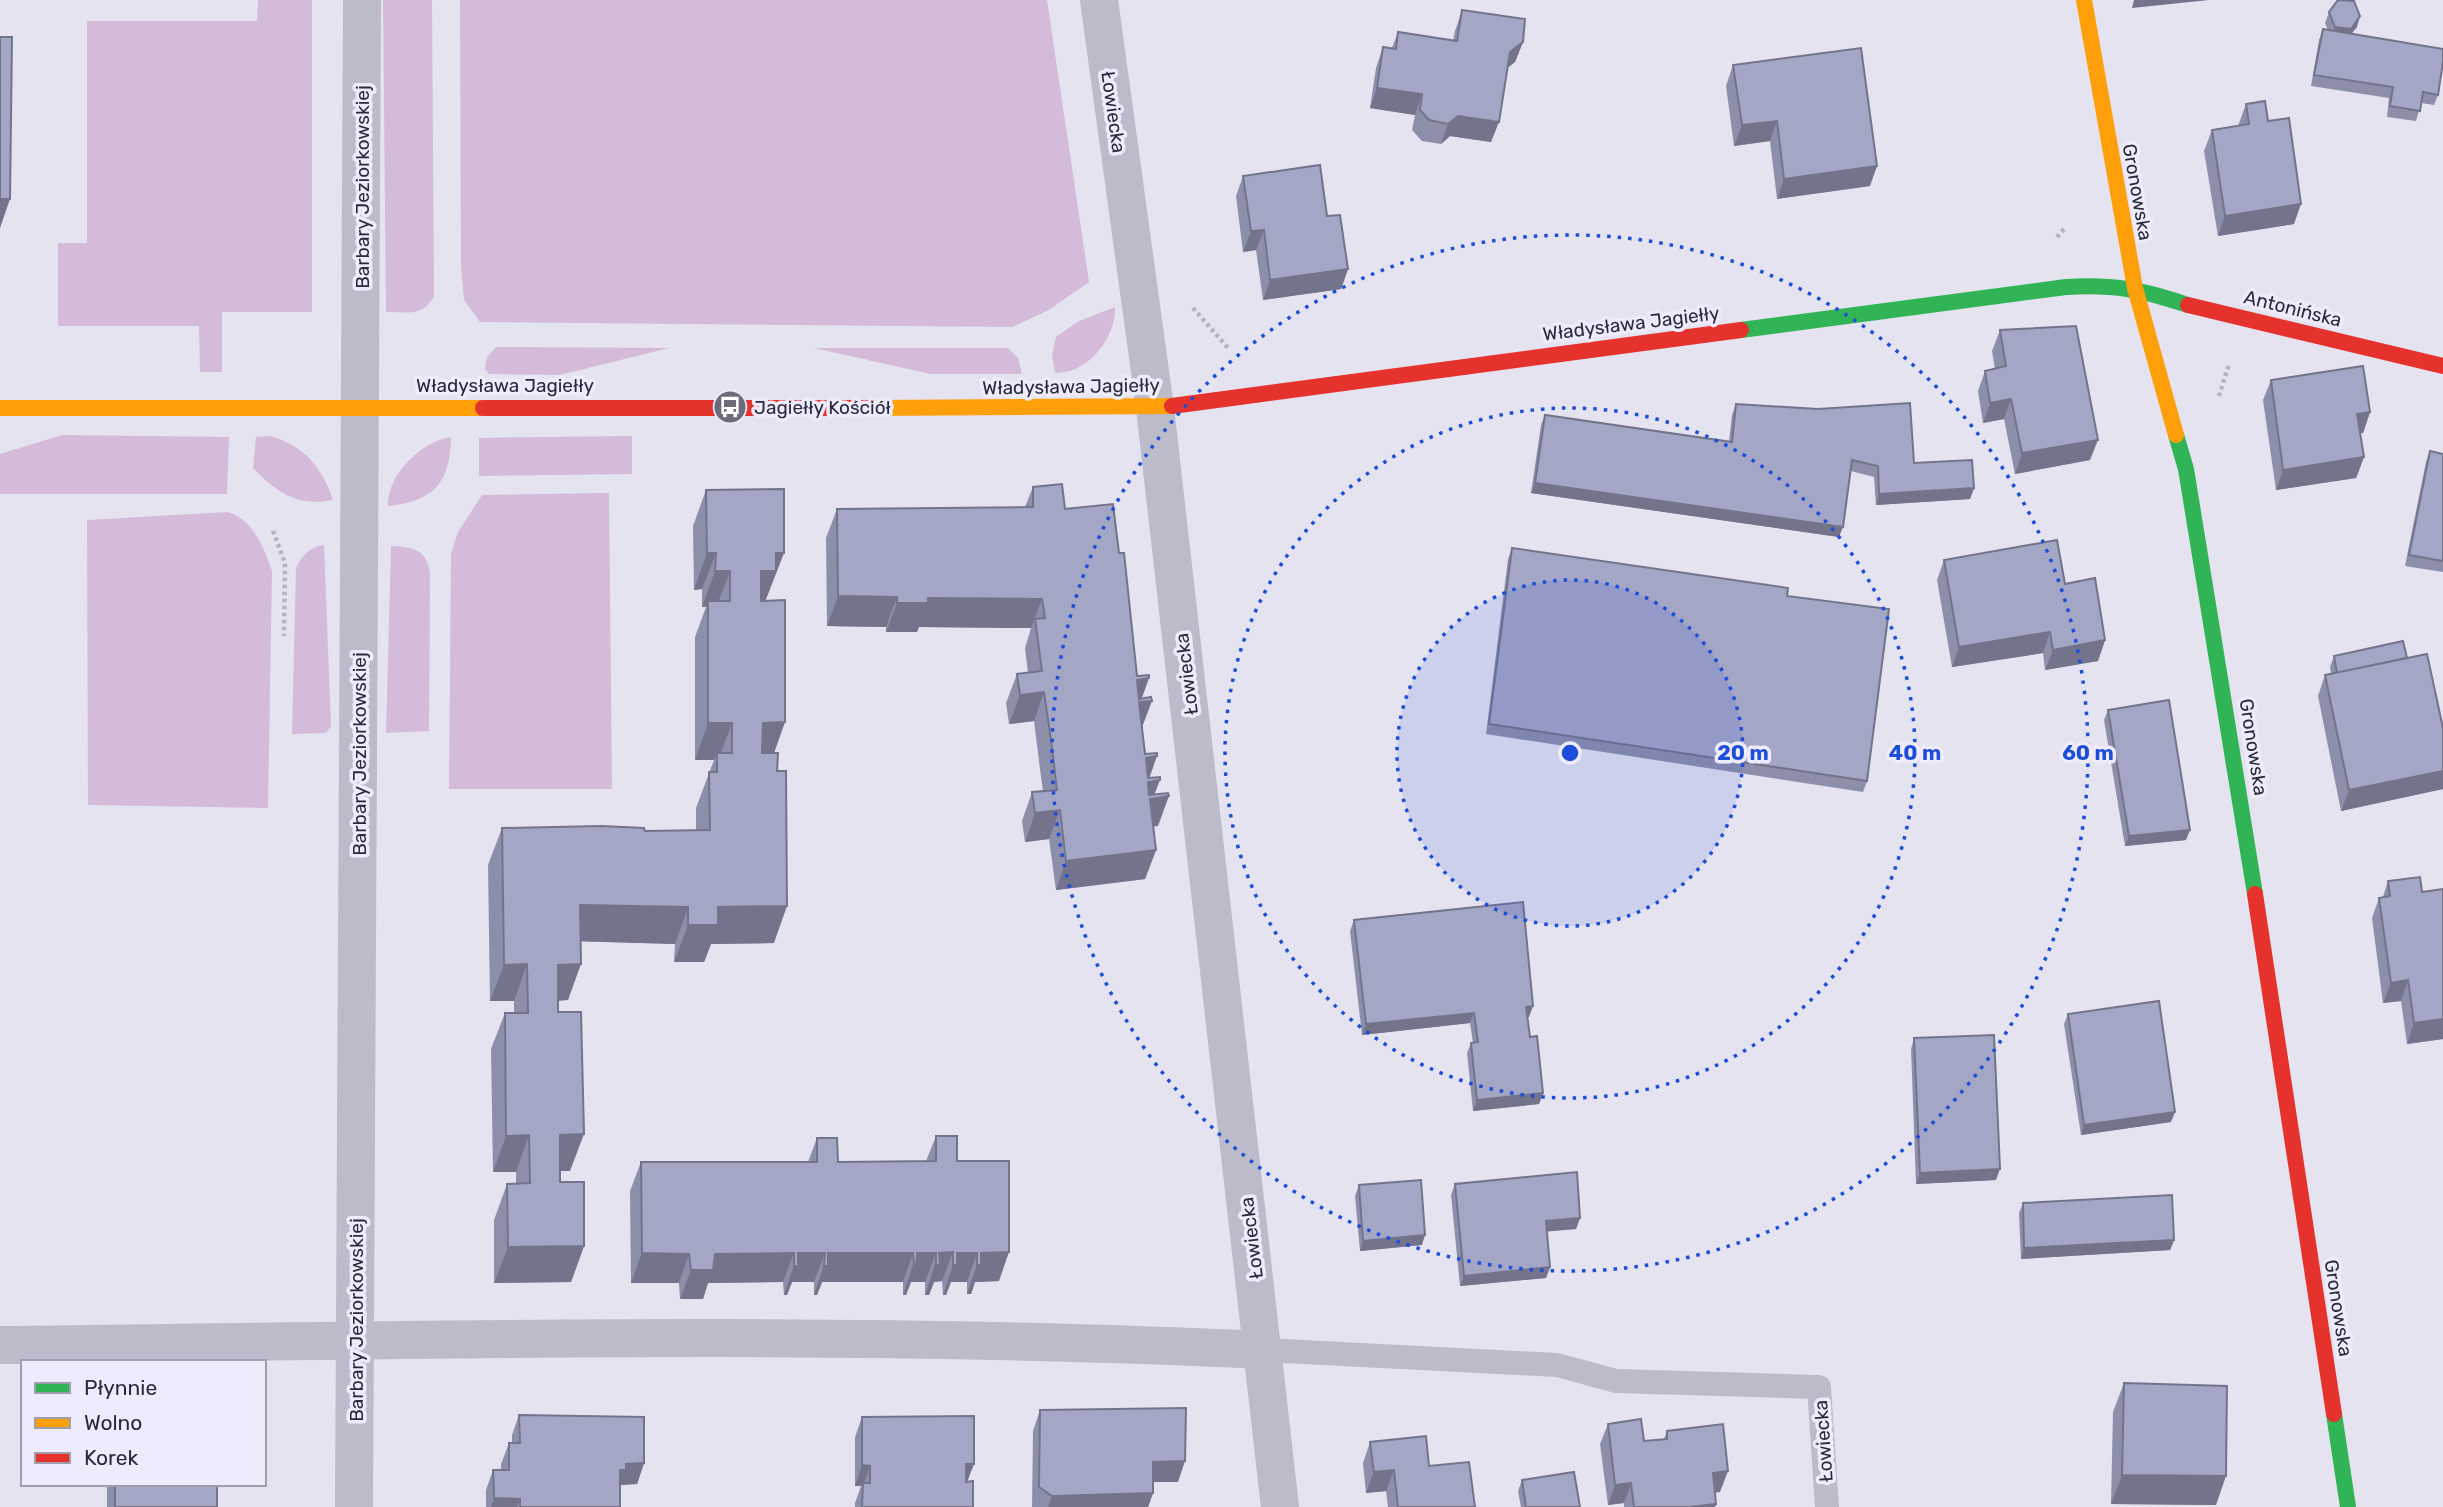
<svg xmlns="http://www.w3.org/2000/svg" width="2443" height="1507" viewBox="0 0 2443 1507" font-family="Rubik,sans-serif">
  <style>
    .green { fill: #d3bbd9 }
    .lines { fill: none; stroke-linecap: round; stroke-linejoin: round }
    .path { stroke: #b5b3c2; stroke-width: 4.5; stroke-dasharray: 3.5 3.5; stroke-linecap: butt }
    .lane { stroke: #bcbbc9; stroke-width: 24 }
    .street { stroke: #bcbbc9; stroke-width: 38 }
    .fast { stroke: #30b455; stroke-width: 16 }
    .slow { stroke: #ff9f0a; stroke-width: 16 }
    .jam { stroke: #e5322d; stroke-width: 16 }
    .wall { fill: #8d8faa }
    .shaded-wall { fill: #73748b }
    .building { fill: #a4a6c6; stroke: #73748b; stroke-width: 2 }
    .ring { fill: none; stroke: #1d4ed8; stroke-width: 3.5; stroke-dasharray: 3.5 7 }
    .labels { text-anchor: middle; stroke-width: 7; stroke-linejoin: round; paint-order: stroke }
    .street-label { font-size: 19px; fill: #292a3b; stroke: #eeebfc }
    .poi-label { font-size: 19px; fill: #292a3b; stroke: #eeebfc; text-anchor: start }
    .centre { fill: #1d4ed8; stroke: #eeebfc; stroke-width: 3.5 }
    .ring-label { font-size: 21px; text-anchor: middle; font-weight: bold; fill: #1d4ed8; stroke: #eeebfc; stroke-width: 7; stroke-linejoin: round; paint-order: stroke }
  </style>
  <rect width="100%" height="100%" fill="#e5e3f0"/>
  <g class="green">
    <polygon points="258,0 312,0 312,312 222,312 222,372 200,372 199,326 58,326 58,243 87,243 87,21 257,21"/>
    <path d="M383 0H432L434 296C424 317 406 312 386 312Z"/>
    <polygon points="460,0 1047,0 1089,282 1049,310 1012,327 480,322 464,300 461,266"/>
    <path d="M1115 307C1116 339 1087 374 1055 373L1052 355 1056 337 1079 321Z"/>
    <polygon points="496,347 669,348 560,375 489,374 485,369 487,357"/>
    <polygon points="814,348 1008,348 1018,358 1022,374 931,374"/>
    <polygon points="62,435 229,437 227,494 0,494 0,454"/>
    <path d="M271 436C306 448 321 466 333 500 298 507 277 493 253 468L256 437Z"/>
    <polygon points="632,436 632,474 479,476 479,438"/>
    <path d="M451 437C450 482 435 501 388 506 387 474 422 441 451 437Z"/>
    <polygon points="609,493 612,789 449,789 451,554 458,532 482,495"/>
    <path d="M228 512C254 521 263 546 272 571L268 808 88 805 87 520Z"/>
    <path d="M324 545 331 726 326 733 292 734 296 568C302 555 310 547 324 545Z"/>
    <path d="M391 546C413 547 426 549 430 573L429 731 386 733Z"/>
  </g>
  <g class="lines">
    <g class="path">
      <polyline points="2057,237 2064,229"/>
      <polyline points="1193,308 1229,349"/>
      <polyline points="2219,396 2229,364"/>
      <polyline points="273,531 285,563 284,636"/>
    </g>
    <polyline class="lane" points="1264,1350 1557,1365 1616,1381 1819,1387 1827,1507"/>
    <g class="street">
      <polyline points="1099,0 1155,408 1280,1507"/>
      <path d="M0 1345C421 1340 844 1330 1264 1350"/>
      <polyline points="354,1507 362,0"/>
    </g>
    <g class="fast">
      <path d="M1741 330 2066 287C2116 284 2142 290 2188 305"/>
      <polyline points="2176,435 2186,469 2255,894"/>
      <polyline points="2334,1414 2348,1507"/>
    </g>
    <g class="slow">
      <polyline points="2084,0 2135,288 2176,435"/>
      <polyline points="0,408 483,408"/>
      <polyline points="872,408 1172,406"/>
    </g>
    <g class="jam">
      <polyline points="2188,305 2443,366"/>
      <polyline points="1172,406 1741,330"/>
      <polyline points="483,408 872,408"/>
      <polyline points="2255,894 2334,1414"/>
    </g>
  </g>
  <g class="wall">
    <polygon points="1462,10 1523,42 1515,62 1507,68 1491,142 1450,136 1441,144 1422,141 1412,130 1415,115 1370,108 1376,68 1383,47 1392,48 1398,32 1453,41 1455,31"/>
    <polygon points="2329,12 2357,27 2351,34 2438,95 2434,105 2421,103 2416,121 2387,117 2389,98 2311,86 2319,40 2323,29 2328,30 2325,23"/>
    <polygon points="1733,65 1870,186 1777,199 1770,141 1734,146 1726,86"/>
    <polygon points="2246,104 2268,121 2294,224 2218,236 2204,151 2212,130 2238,126"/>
    <polygon points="1243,176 1327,216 1348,269 1341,289 1263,300 1256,250 1243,252 1236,196"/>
    <polygon points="2000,330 2090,460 2015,474 2004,419 1983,423 1978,391 1985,371 1995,369 1992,351"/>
    <polygon points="2271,380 2370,412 2363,433 2360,433 2364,457 2356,478 2276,490 2263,400"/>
    <polygon points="1736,404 1914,463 1974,488 1970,499 1876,505 1874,477 1851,471 1839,537 1531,493 1541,425 1545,415 1729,442 1732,415"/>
    <polygon points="2430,451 2443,454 2443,572 2405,566 2426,462"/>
    <polygon points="1033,487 1065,509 1137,676 1149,678 1142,698 1142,728 1150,778 1155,794 1158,826 1153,826 1156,850 1145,879 1056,890 1049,839 1025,842 1022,821 1032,792 1043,791 1040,769 1034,721 1009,724 1006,703 1017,674 1028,673 1025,648 1031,628 919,627 917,632 886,632 886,627 827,626 826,538 837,509 1025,507"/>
    <polygon points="706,490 770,589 765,601 774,753 774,943 711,944 704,962 674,962 675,944 581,941 568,1000 558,1001 558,1012 570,1171 560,1171 560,1182 584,1246 571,1282 494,1283 494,1220 507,1184 516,1184 516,1172 493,1172 491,1049 505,1013 514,1013 514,1001 490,1001 488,865 502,828 645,831 696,831 696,808 714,760 695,760 695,637 706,607 702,607 702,589 694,590 693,526"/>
    <polygon points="1512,548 1787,596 1867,781 1863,792 1486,734 1508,559"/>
    <polygon points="1944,560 2065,584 2105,640 2098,661 2045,670 2043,653 1952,667 1937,580"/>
    <polygon points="2334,656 2407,658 2443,728 2443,789 2341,811 2318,696 2325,675 2331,674 2330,667"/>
    <polygon points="2108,710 2186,840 2125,846 2104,720"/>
    <polygon points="2388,881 2443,1039 2407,1044 2401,1001 2383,1003 2372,918 2379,898 2383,897"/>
    <polygon points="1354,920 1529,1017 1527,1017 1530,1037 1543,1093 1539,1104 1473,1111 1467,1053 1471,1043 1473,1043 1470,1023 1362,1035 1350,931"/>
    <polygon points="2068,1014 2171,1122 2081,1135 2064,1024"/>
    <polygon points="1914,1038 1996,1180 1916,1184 1911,1049"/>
    <polygon points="936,1136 957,1161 999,1281 975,1282 971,1294 967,1294 967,1282 951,1282 946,1295 943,1295 942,1281 934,1282 929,1295 925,1295 925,1282 911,1282 906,1295 903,1295 903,1282 822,1282 817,1295 814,1295 814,1282 792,1282 787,1295 784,1295 783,1282 708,1283 703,1299 680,1299 679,1283 631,1283 630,1191 641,1162 808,1162 817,1138 838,1162 926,1161"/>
    <polygon points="1455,1184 1580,1218 1576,1229 1546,1231 1550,1267 1546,1278 1460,1286 1451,1195"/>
    <polygon points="1359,1185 1422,1245 1360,1251 1355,1196"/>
    <polygon points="2023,1203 2174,1240 2170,1250 2021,1259 2019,1213"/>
    <polygon points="2124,1383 2216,1505 2111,1504 2113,1412"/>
    <polygon points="1040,1410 1178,1482 1153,1482 1153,1493 1148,1507 1032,1507 1033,1431"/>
    <polygon points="519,1415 644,1463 637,1484 620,1485 620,1507 486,1507 486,1490 493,1470 501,1470 501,1464 509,1443 512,1443 512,1435"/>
    <polygon points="862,1417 967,1482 973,1507 855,1507 855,1503 861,1486 855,1486 855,1437"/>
    <polygon points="1608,1424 1644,1441 1664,1439 1667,1431 1720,1492 1715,1492 1716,1504 1715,1507 1624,1507 1624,1503 1608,1505 1600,1444"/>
    <polygon points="1370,1442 1429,1466 1475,1507 1388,1507 1386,1491 1366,1493 1363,1463"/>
    <polygon points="1522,1480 1580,1507 1521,1507 1518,1491"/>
    <rect x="107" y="1484" width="110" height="23"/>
  </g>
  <g class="shaded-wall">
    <polygon points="2134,0 2209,0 2132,8"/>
    <polygon points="2360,16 2357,27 2347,39 2331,38 2335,27"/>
    <polygon points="1523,42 1515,62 1502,72 1510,52"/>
    <polygon points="1377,88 1422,94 1415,115 1370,108"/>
    <polygon points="1458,116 1499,122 1491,142 1450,136 1441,144 1448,124"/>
    <polygon points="1777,121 1770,141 1734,146 1742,125"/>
    <polygon points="1877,166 1870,186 1777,199 1784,179"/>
    <polygon points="0,199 10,199 0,228"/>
    <polygon points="2301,204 2294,224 2218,236 2225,216"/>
    <polygon points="1264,230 1256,250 1243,252 1251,231"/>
    <polygon points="1348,269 1341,289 1263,300 1270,280"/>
    <polygon points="2011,399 2004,419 1983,423 1990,403"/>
    <polygon points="2370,412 2363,433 2350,434 2357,414"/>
    <polygon points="2098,440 2090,460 2015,474 2022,453"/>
    <polygon points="2364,457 2356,478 2276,490 2283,470"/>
    <polygon points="1535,483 1843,527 1839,537 1531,493"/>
    <polygon points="1974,488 1970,499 1876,505 1879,494"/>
    <polygon points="707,553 716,553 702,589 694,590"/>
    <polygon points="776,553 784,553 763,607 747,608 761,571"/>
    <polygon points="715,571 730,571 716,608 708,601 706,607 702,607"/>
    <polygon points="838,596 897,597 886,627 827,626"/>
    <polygon points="928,598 1042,599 1031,628 919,627 917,632 886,632 897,603"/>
    <polygon points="2050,632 2043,653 1952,667 1959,647"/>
    <polygon points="2105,640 2098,661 2045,670 2053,650"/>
    <polygon points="1149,678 1140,702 1152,701 1141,730 1137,680"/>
    <polygon points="1044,692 1034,721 1009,724 1020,695"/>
    <polygon points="785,722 772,759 749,759 763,723"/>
    <polygon points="708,723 732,723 718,760 717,753 714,760 695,760"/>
    <polygon points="1157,756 1148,782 1160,780 1153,798 1169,796 1158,826 1139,828 1146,758"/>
    <polygon points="2443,771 2443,789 2341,811 2349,790"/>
    <polygon points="1060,810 1049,839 1025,842 1035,813"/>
    <polygon points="2190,830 2186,840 2125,846 2129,836"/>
    <polygon points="1156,850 1145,879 1056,890 1066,861"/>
    <polygon points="580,905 688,907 675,944 567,941"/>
    <polygon points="787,906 774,943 711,944 704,962 674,962 688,925 718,907"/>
    <polygon points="527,964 514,1001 490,1001 504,965"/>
    <polygon points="581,964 568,1000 545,1001 558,965"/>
    <polygon points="2408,980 2401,1001 2383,1003 2391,983"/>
    <polygon points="1533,1006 1529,1017 1522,1018 1526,1007"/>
    <polygon points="1474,1013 1470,1023 1362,1035 1366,1024"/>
    <polygon points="2443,1019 2443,1039 2407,1044 2414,1023"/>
    <polygon points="1543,1093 1539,1104 1473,1111 1477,1100"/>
    <polygon points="2175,1112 2171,1122 2081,1135 2084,1125"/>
    <polygon points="584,1134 570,1171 547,1171 560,1135"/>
    <polygon points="529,1135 516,1172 493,1172 506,1136"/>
    <polygon points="2000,1169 1996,1180 1916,1184 1920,1173"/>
    <polygon points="1580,1218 1576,1229 1542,1232 1546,1221"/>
    <polygon points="1425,1235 1422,1245 1360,1251 1363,1241"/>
    <polygon points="2174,1240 2170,1250 2021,1259 2024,1248"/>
    <polygon points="584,1246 571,1282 494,1283 508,1247"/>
    <polygon points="953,1252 942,1281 934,1282 929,1295 925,1295 939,1253"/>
    <polygon points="1009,1252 999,1281 975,1282 971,1294 967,1294 981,1253"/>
    <polygon points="642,1253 689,1254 679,1283 631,1283"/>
    <polygon points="794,1253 783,1282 708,1283 703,1299 680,1299 691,1270 715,1254"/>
    <polygon points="798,1253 825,1253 814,1282 792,1282 787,1295 784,1295"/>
    <polygon points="828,1253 913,1253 903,1282 822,1282 817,1295 814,1295"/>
    <polygon points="917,1253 936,1253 925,1282 911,1282 906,1295 903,1295"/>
    <polygon points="957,1253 977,1253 967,1282 951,1282 946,1295 943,1295"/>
    <polygon points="1550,1267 1546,1278 1460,1286 1464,1276"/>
    <polygon points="1185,1461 1178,1482 1146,1482 1153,1462"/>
    <polygon points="644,1463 637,1484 620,1485 620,1470 626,1464"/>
    <polygon points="966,1464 974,1464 966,1485"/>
    <polygon points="862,1465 870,1466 863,1486 863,1483 861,1486 855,1486"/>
    <polygon points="1394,1470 1386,1491 1366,1493 1374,1472"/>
    <polygon points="1728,1471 1720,1492 1706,1494 1713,1473"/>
    <polygon points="2122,1475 2226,1476 2216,1505 2111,1504"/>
    <polygon points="1631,1483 1624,1503 1608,1505 1615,1485"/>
    <polygon points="1153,1493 1148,1507 1048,1507 1052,1496"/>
    <polygon points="494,1498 520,1499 517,1507 491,1507"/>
    <polygon points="1716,1504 1715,1507 1689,1507"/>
  </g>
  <g class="building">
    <polygon points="2338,0 2354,1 2360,16 2351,29 2335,27 2329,12"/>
    <polygon points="1462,10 1525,19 1523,42 1510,52 1499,122 1458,116 1448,124 1429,120 1420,110 1422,94 1377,88 1383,47 1396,49 1398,32 1457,41"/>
    <polygon points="2323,29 2443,49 2443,62 2438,95 2423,92 2420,111 2390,106 2393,87 2314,75"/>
    <polygon points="0,37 12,37 10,199 0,199"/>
    <polygon points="1861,48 1877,166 1784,179 1777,121 1742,125 1733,65"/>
    <polygon points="2265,101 2268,121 2289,118 2301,204 2225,216 2212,130 2249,124 2246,104"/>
    <polygon points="1320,165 1327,216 1340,215 1348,269 1270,280 1264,230 1251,231 1243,176"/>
    <polygon points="2076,326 2098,440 2022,453 2011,399 1990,403 1985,371 2006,366 2000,330"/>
    <polygon points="2363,366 2370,412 2357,414 2364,457 2283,470 2271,380"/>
    <polygon points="1910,403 1914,463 1972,460 1974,488 1879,494 1878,466 1852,460 1843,527 1535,483 1545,415 1732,442 1736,404 1818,409"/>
    <polygon points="2430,451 2443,454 2443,561 2409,555"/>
    <polygon points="1062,484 1065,509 1113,504 1119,553 1124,553 1137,676 1149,675 1149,678 1137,680 1139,699 1151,697 1152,701 1139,702 1145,754 1157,753 1157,756 1146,758 1148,778 1160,777 1160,780 1148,782 1149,795 1168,793 1169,796 1150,799 1156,850 1066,861 1060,810 1035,813 1032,792 1057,790 1051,740 1044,692 1020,695 1017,674 1042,671 1035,619 1045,618 1042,599 928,598 928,603 897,603 897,597 838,596 837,509 1033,507 1033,487"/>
    <polygon points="784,489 784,553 776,553 776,571 761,571 761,601 785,600 785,722 763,723 762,753 778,753 777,771 786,771 787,906 718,907 718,925 688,925 688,907 580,905 581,964 558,965 558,1012 581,1012 584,1134 560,1135 560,1182 584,1182 584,1246 508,1247 507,1184 530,1183 529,1135 506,1136 505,1013 528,1013 527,964 504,965 502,828 601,826 644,828 645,831 710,830 709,772 717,772 717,753 732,753 732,723 708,723 708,601 730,601 730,571 715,571 716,553 707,553 706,490"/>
    <polygon points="2057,540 2065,584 2095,578 2105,640 2053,650 2050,632 1959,647 1944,560"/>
    <polygon points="1512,548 1788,588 1787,596 1889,609 1867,781 1489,724"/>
    <polygon points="2403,641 2407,658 2337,673 2334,656"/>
    <polygon points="2427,654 2443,728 2443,771 2349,790 2325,675"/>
    <polygon points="2169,700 2190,830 2129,836 2108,710"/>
    <polygon points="2420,877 2422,892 2443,889 2443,1019 2414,1023 2408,980 2391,983 2379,898 2390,896 2388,881"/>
    <polygon points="1523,902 1533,1006 1526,1007 1530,1037 1537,1036 1543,1093 1477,1100 1471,1043 1478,1042 1474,1013 1366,1024 1354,920"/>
    <polygon points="2159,1001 2175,1112 2084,1125 2068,1014"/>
    <polygon points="1994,1035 2000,1169 1920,1173 1914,1038"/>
    <polygon points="936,1136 957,1136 957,1161 1009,1161 1009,1252 981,1253 981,1265 977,1265 977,1253 957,1253 957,1265 953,1265 953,1252 939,1253 940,1265 936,1265 936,1253 917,1253 916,1266 914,1266 913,1253 828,1253 828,1266 824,1266 825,1253 798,1253 798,1266 794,1266 794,1253 715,1254 713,1270 691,1270 689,1254 642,1253 641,1162 817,1162 817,1138 837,1138 838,1162 936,1161"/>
    <polygon points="1577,1172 1580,1218 1546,1221 1550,1267 1464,1276 1455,1184"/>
    <polygon points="1421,1180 1425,1235 1363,1241 1359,1185"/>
    <polygon points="2172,1195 2174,1240 2024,1248 2023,1203"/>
    <polygon points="2124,1383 2227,1386 2226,1476 2122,1475"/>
    <polygon points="1186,1408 1185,1461 1153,1462 1153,1493 1052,1496 1039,1487 1040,1410"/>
    <polygon points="519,1415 644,1417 644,1463 626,1464 626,1470 620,1470 620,1507 520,1507 520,1499 494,1498 493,1470 509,1470 509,1443 520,1443"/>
    <polygon points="974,1416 974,1464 966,1464 966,1482 973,1481 973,1507 862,1507 863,1483 870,1483 870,1466 862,1465 862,1417"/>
    <polygon points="1641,1419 1644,1441 1667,1439 1667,1431 1723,1424 1728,1471 1713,1473 1716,1504 1689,1507 1634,1507 1631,1483 1615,1485 1608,1424"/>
    <polygon points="1426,1436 1429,1466 1469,1462 1475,1507 1398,1507 1394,1470 1374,1472 1370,1442"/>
    <polygon points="1574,1472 1580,1507 1526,1507 1522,1480"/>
    <rect x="115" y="1484" width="102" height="23"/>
  </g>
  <circle cx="1570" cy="753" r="173" fill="#1d4ed8" fill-opacity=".12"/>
  <g class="ring">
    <circle cx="1570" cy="753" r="173"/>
    <circle cx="1570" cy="753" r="345"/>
    <circle cx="1570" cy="753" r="518"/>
  </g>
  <defs>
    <symbol id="bus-disc" viewBox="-11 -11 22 22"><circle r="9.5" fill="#6b6b7a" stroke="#eeebfc"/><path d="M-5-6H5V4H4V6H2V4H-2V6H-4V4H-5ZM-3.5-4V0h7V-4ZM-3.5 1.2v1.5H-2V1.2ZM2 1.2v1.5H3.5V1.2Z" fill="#fff"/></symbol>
  </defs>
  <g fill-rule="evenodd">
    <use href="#bus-disc" x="711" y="388" width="38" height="38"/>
  </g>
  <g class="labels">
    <g class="street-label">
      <text transform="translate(1114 112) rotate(82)" y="7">Łowiecka</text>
      <text transform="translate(362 187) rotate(-90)" y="7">Barbary Jeziorkowskiej</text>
      <text transform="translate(2138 192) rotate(80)" y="7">Gronowska</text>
      <text transform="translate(2293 308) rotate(14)" y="7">Antonińska</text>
      <text transform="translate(1631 323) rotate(-7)" y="7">Władysława Jagiełły</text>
      <text x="505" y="392">Władysława Jagiełły</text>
      <text transform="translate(1071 386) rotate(-1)" y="7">Władysława Jagiełły</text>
      <text transform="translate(1186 674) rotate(-97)" y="7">Łowiecka</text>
      <text transform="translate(2254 747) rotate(81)" y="7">Gronowska</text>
      <text transform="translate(359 754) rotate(-90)" y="7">Barbary Jeziorkowskiej</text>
      <text transform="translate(1251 1238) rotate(-97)" y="7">Łowiecka</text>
      <text transform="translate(2339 1308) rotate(81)" y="7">Gronowska</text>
      <text transform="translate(356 1320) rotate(-90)" y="7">Barbary Jeziorkowskiej</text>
      <text transform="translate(1823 1441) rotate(-94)" y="7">Łowiecka</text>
    </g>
    <g class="poi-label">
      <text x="754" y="414">Jagiełły Kościół</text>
    </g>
  </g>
  <circle cx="1570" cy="753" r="10" class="centre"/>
  <g class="ring-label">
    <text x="1743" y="760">20 m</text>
    <text x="1915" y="760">40 m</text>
    <text x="2088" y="760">60 m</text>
  </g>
  <rect x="21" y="1360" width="245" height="126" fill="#eeebfc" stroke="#9f9eaf" stroke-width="2"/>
  <rect x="35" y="1383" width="35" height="10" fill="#30b455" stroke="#9f9eaf" stroke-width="2"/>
  <text x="84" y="1395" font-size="21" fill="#292a3b">Płynnie</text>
  <rect x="35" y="1418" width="35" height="10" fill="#ff9f0a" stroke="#9f9eaf" stroke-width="2"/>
  <text x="84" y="1430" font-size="21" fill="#292a3b">Wolno</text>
  <rect x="35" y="1453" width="35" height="10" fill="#e5322d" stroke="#9f9eaf" stroke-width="2"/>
  <text x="84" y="1465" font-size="21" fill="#292a3b">Korek</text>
</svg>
